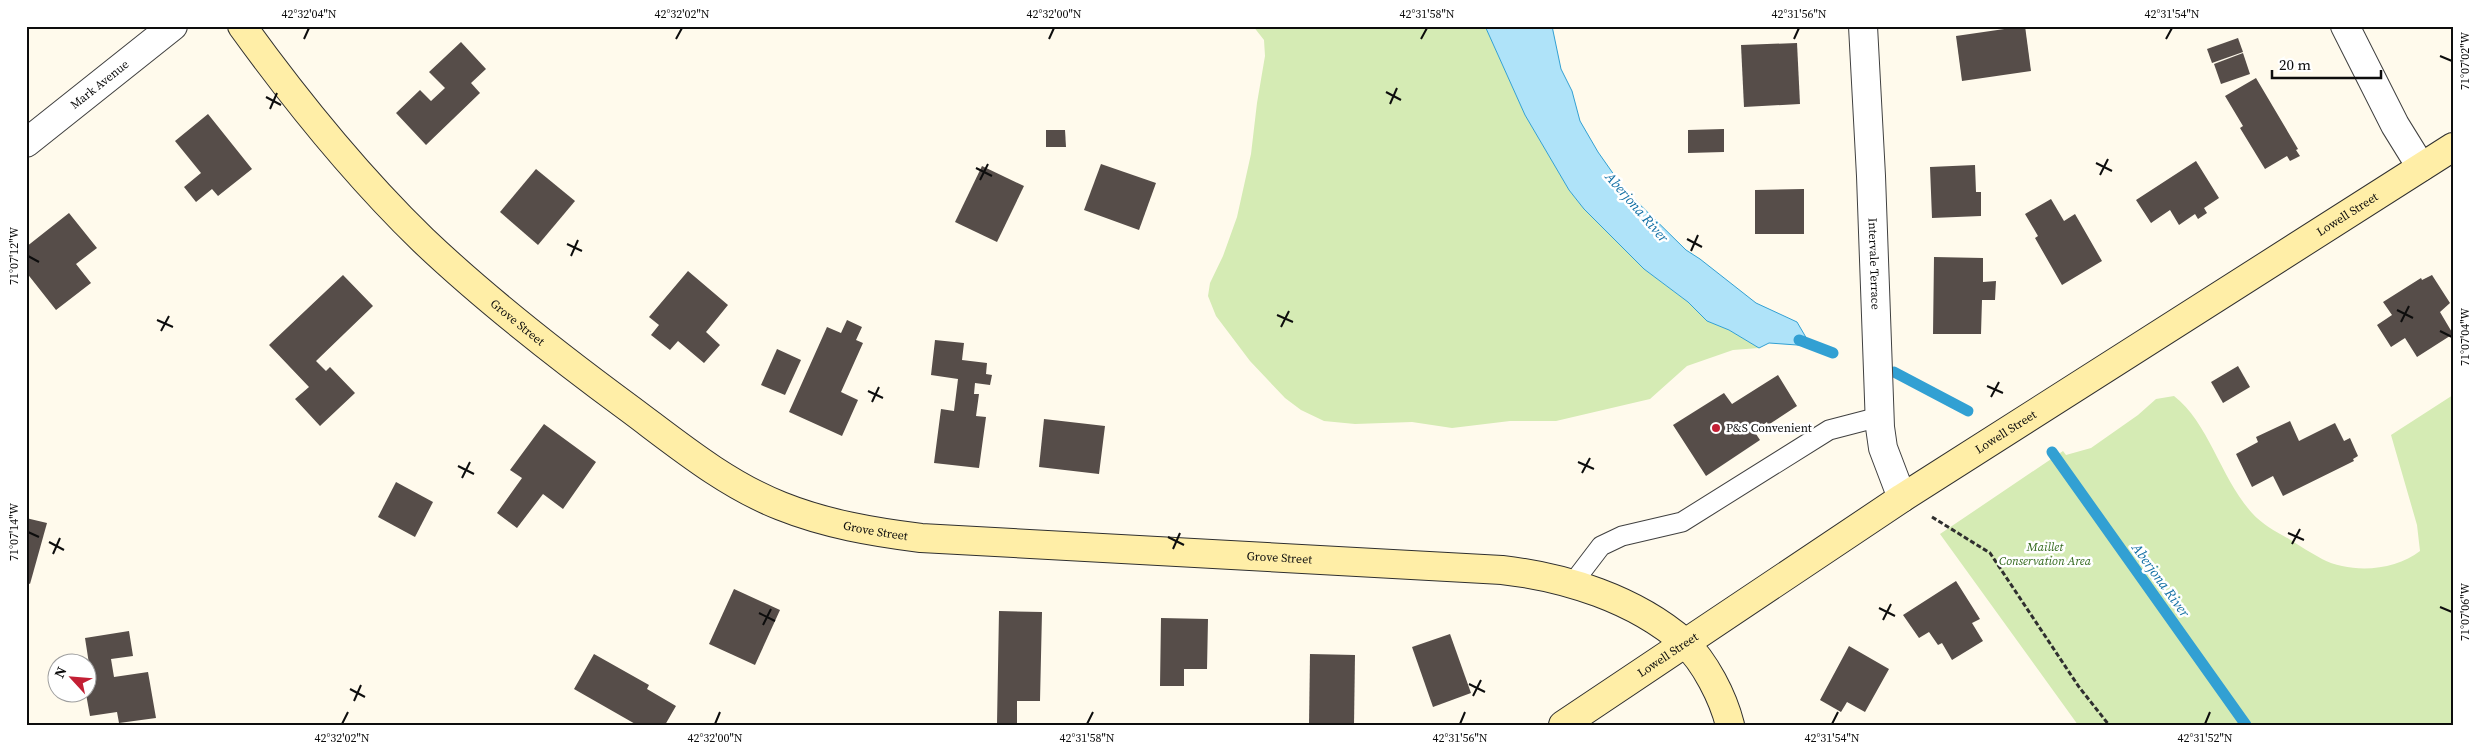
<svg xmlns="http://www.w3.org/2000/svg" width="2479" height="751" viewBox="0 0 2479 751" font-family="'Source Serif 4',serif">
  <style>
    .green { fill: #d5ebb4 }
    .water { fill: #afe3f9; stroke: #32a0d3 }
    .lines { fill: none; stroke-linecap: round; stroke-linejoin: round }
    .stream { stroke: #32a0d3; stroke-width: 11 }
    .building { fill: #564d49 }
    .lane-casing { stroke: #404040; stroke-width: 21 }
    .street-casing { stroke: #404040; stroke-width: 30 }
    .secondary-casing { stroke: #2f2f2f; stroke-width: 30 }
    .path { stroke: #2f2f2f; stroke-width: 3; stroke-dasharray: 5 2.5; stroke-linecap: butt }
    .lane { stroke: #fff; stroke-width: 19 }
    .street { stroke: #fff; stroke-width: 28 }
    .secondary { stroke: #ffeea7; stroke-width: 28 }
    .ticks { fill: none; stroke: #0d0d0d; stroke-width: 2 }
    .poi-dot { fill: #c31f34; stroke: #fff; stroke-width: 2 }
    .labels { text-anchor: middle; stroke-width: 5; stroke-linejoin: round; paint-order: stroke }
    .street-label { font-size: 12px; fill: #0d0d0d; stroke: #fff }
    .poi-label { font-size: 12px; fill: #0d0d0d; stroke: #fff; text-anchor: start }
    .park-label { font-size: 12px; font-style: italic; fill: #30671a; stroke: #fff }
    .water-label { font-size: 14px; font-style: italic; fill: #116fa4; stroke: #fff }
    .neatline { fill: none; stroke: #0d0d0d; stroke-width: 2 }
    .ticks-label { font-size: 12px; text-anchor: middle; fill: #0d0d0d }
  </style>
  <rect width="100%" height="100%" fill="#fffaec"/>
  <g class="green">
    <polygon points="1253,26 1485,26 1525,115 1569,190 1584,209 1644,269 1688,302 1707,321 1729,330 1759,348 1733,350 1687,366 1650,399 1556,421 1510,421 1452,428 1412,422 1355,424 1324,421 1301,410 1285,398 1250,361 1216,316 1208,296 1210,283 1223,256 1237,217 1251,154 1257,103 1265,56 1264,40"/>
    <path d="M2453 395V725H2078L1940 534 2063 451 2066 455 2091 448 2138 415 2156 399 2174 396C2209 423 2221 479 2252 513 2262 524 2276 532 2289 539 2300 546 2311 553 2322 559 2351 574 2395 571 2420 551L2417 525 2391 435Z"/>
  </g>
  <polygon class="water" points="1485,26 1552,26 1561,69 1572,91 1580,121 1598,152 1624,189 1686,250 1700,259 1756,303 1797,322 1811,346 1769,343 1759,348 1729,330 1707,321 1688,302 1644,269 1584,209 1569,190 1525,115"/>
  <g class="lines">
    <g class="stream">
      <polyline points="1799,340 1833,353"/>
      <polyline points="1894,372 1968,411"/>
      <polyline points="2052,452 2246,725"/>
    </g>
  </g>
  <g class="building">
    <polygon points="2025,26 2031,71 1962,81 1956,36"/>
    <polygon points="2238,38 2243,52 2212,63 2207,49"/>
    <polygon points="461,42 486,69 471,83 480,93 426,145 396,113 420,90 431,101 445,88 429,72"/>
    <polygon points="1797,43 1800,104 1744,107 1741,45"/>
    <polygon points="2243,53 2250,74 2221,84 2214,64"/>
    <polygon points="2256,78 2298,149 2296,150 2300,156 2290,161 2287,156 2265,169 2240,128 2243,126 2225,96"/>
    <polygon points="208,114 252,169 218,196 212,189 196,202 184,187 201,173 175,141"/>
    <polygon points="1724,129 1724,152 1688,153 1688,130"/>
    <polygon points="1046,130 1065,130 1066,147 1046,147"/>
    <polygon points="2196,161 2219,198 2204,208 2207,213 2198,219 2195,214 2179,225 2170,210 2151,223 2136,200"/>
    <polygon points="1101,164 1156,183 1139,230 1084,210"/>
    <polygon points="1975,165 1976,192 1981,192 1981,216 1932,218 1930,167"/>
    <polygon points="982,166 1024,186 997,242 955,222"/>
    <polygon points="536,169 575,201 538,245 500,212"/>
    <polygon points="1804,189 1804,234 1755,234 1755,190"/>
    <polygon points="2051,199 2064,221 2075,214 2102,261 2062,285 2035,238 2038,236 2025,214"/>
    <polygon points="69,213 97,248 76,264 91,283 56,310 26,272 26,247"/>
    <polygon points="1934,257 1983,258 1983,282 1996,281 1995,300 1982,300 1981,334 1933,334"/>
    <polygon points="688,271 728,305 706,332 720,345 704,363 678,341 670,350 651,335 659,325 649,317"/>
    <polygon points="343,275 373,306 316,361 326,371 330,367 355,393 320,426 295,399 309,387 269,345"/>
    <polygon points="2432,275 2450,303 2440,312 2453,334 2417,357 2405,338 2391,347 2377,325 2392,315 2383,302 2421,278 2422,280"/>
    <polygon points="847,320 862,327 856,340 863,343 841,392 858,400 842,436 789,412 827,327 841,333"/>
    <polygon points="935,340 964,343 962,360 987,363 986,374 992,375 990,385 975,383 974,394 979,394 976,416 986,417 979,468 934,463 941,409 954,411 958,379 931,375"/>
    <polygon points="777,349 801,360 785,395 761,385"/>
    <polygon points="2238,366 2250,387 2223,403 2211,382"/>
    <polygon points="1778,375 1797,406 1768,425 1767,422 1754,431 1760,440 1706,476 1673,425 1724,393 1732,404"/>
    <polygon points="1044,419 1105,426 1099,474 1039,467"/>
    <polygon points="2290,421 2299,441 2335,423 2344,441 2350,438 2358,456 2353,459 2354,461 2283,496 2273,476 2252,487 2236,454 2258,442 2256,437"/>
    <polygon points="544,424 596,462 563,509 543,494 517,528 497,513 522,478 510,470"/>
    <polygon points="396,482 433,502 415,537 378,517"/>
    <polygon points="26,518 47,523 30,584 26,582"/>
    <polygon points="1956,581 1980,619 1972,623 1983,641 1952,660 1942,643 1938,645 1929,632 1919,638 1903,615"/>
    <polygon points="734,589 780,610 755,665 709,644"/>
    <polygon points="999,611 1042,612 1040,701 1017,701 1017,725 997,724"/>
    <polygon points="1161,618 1208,619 1207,669 1184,669 1184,686 1160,686"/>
    <polygon points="129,631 133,656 111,659 114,677 148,672 156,718 119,723 117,712 90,716 86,694 88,683 92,683 85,638"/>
    <polygon points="1450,634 1471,693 1433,707 1412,647"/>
    <polygon points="1849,646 1889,669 1865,712 1847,702 1841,712 1820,700"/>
    <polygon points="594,654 649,685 647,689 676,706 665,725 637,725 574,689"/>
    <polygon points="1310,654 1355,655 1354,725 1309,725"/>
  </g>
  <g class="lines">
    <defs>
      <polyline id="lane" points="1572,584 1601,546 1622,536 1682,522 1829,430 1879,417"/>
      <g id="street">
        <path id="s1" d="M1863 26 1871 176 1880 427 1883 448 1902 498"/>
        <polyline points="2345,26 2395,125 2421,167"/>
        <path id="s2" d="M26 143 173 26"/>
      </g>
      <g id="secondary">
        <path id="s3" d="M242 26C297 102 356 175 423 240 487 301 558 356 630 409 677 444 725 484 781 506 826 524 873 532 921 538L1502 570C1565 577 1635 599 1684 642 1705 662 1723 697 1730 725"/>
        <path id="s4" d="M1563 725 1902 498 2453 147"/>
      </g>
    </defs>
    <use href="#lane" class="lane-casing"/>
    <use href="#street" class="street-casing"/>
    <use href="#secondary" class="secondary-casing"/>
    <polyline class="path" points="1932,517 1990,553 2079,687 2109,725"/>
    <use href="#lane" class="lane"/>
    <use href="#street" class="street"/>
    <use href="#secondary" class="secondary"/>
  </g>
  <path class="ticks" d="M304 39 309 28M676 39 682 28M1049 39 1054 28M1421 39 1427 28M1794 39 1799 28M2166 39 2172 28M2440 56 2452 61M1386 92 1401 100M266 97 281 105M1390 104 1397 88M270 109 277 93M2096 163 2112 171M976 168 992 176M2100 175 2108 159M980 180 988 164M1687 239 1702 247M567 244 582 251M1691 251 1698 235M28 256 39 262M571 256 578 240M2397 310 2413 318M1277 315 1293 322M157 320 173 327M2401 322 2409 306M1281 327 1289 311M161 331 169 316M2440 331 2452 337M1987 386 2003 393M868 391 883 398M1991 397 1999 382M872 402 879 387M1578 462 1594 469M458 466 474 474M1582 473 1590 458M462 478 470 462M28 532 39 537M2288 533 2304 540M1168 537 1184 545M49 542 64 550M2292 544 2300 529M1173 549 1180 533M53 554 60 538M2440 607 2452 612M1879 608 1895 616M759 613 775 621M1883 620 1891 604M763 625 771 609M1469 684 1485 692M350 689 365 697M1473 696 1481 680M354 701 361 685M342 724 348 712M715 724 720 712M1087 724 1093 712M1460 724 1465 712M1832 724 1838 712M2205 724 2210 712"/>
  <circle class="poi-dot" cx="1716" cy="428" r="5"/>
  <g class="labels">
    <g class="street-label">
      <text dy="4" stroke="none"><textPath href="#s2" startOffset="94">Mark Avenue</textPath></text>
      <text dy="4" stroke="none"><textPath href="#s4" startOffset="936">Lowell Street</textPath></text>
      <text dy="4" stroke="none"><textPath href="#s1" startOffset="238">Intervale Terrace</textPath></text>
      <text dy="4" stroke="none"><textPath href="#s3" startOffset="406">Grove Street</textPath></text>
      <text dy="4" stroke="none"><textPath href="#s4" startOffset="531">Lowell Street</textPath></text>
      <text dy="4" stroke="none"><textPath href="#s3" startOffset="826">Grove Street</textPath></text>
      <text dy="4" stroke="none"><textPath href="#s3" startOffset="1231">Grove Street</textPath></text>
      <text dy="4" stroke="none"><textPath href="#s4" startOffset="126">Lowell Street</textPath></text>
    </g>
    <g class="poi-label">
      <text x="1726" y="432">P&amp;S Convenient</text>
    </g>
    <g class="park-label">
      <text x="2045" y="551">Maillet<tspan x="2045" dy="14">Conservation Area</tspan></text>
    </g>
    <g class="water-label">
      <text transform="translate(1637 207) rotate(49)" y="5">Aberjona River</text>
      <text transform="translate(2161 580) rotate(54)" y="5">Aberjona River</text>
    </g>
  </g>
  <rect width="2479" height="751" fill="none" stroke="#ffffff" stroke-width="55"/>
  <g transform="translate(72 678) rotate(296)"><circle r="24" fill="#ffffff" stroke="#9e9e9e"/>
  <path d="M0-4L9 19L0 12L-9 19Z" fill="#c31f34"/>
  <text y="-8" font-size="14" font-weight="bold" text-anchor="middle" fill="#0d0d0d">N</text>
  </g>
  <path d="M2272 70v8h109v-8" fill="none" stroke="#0d0d0d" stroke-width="2.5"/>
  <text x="2279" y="70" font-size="15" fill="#0d0d0d" stroke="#ffffff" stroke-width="4" paint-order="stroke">20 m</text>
  <rect x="28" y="28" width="2424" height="696" class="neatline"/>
  <g class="ticks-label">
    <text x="309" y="18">42°32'04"N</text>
    <text x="682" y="18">42°32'02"N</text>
    <text x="1054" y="18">42°32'00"N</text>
    <text x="1427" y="18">42°31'58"N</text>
    <text x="1799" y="18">42°31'56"N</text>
    <text x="2172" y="18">42°31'54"N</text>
    <text transform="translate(2465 61) rotate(-90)" y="4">71°07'02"W</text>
    <text transform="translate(14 256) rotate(-90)" y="4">71°07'12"W</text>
    <text transform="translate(2465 337) rotate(-90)" y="4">71°07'04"W</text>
    <text transform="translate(14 532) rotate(-90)" y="4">71°07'14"W</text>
    <text transform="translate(2465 612) rotate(-90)" y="4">71°07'06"W</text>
    <text x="342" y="742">42°32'02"N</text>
    <text x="715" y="742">42°32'00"N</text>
    <text x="1087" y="742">42°31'58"N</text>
    <text x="1460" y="742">42°31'56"N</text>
    <text x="1832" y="742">42°31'54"N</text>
    <text x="2205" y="742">42°31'52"N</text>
  </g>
</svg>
